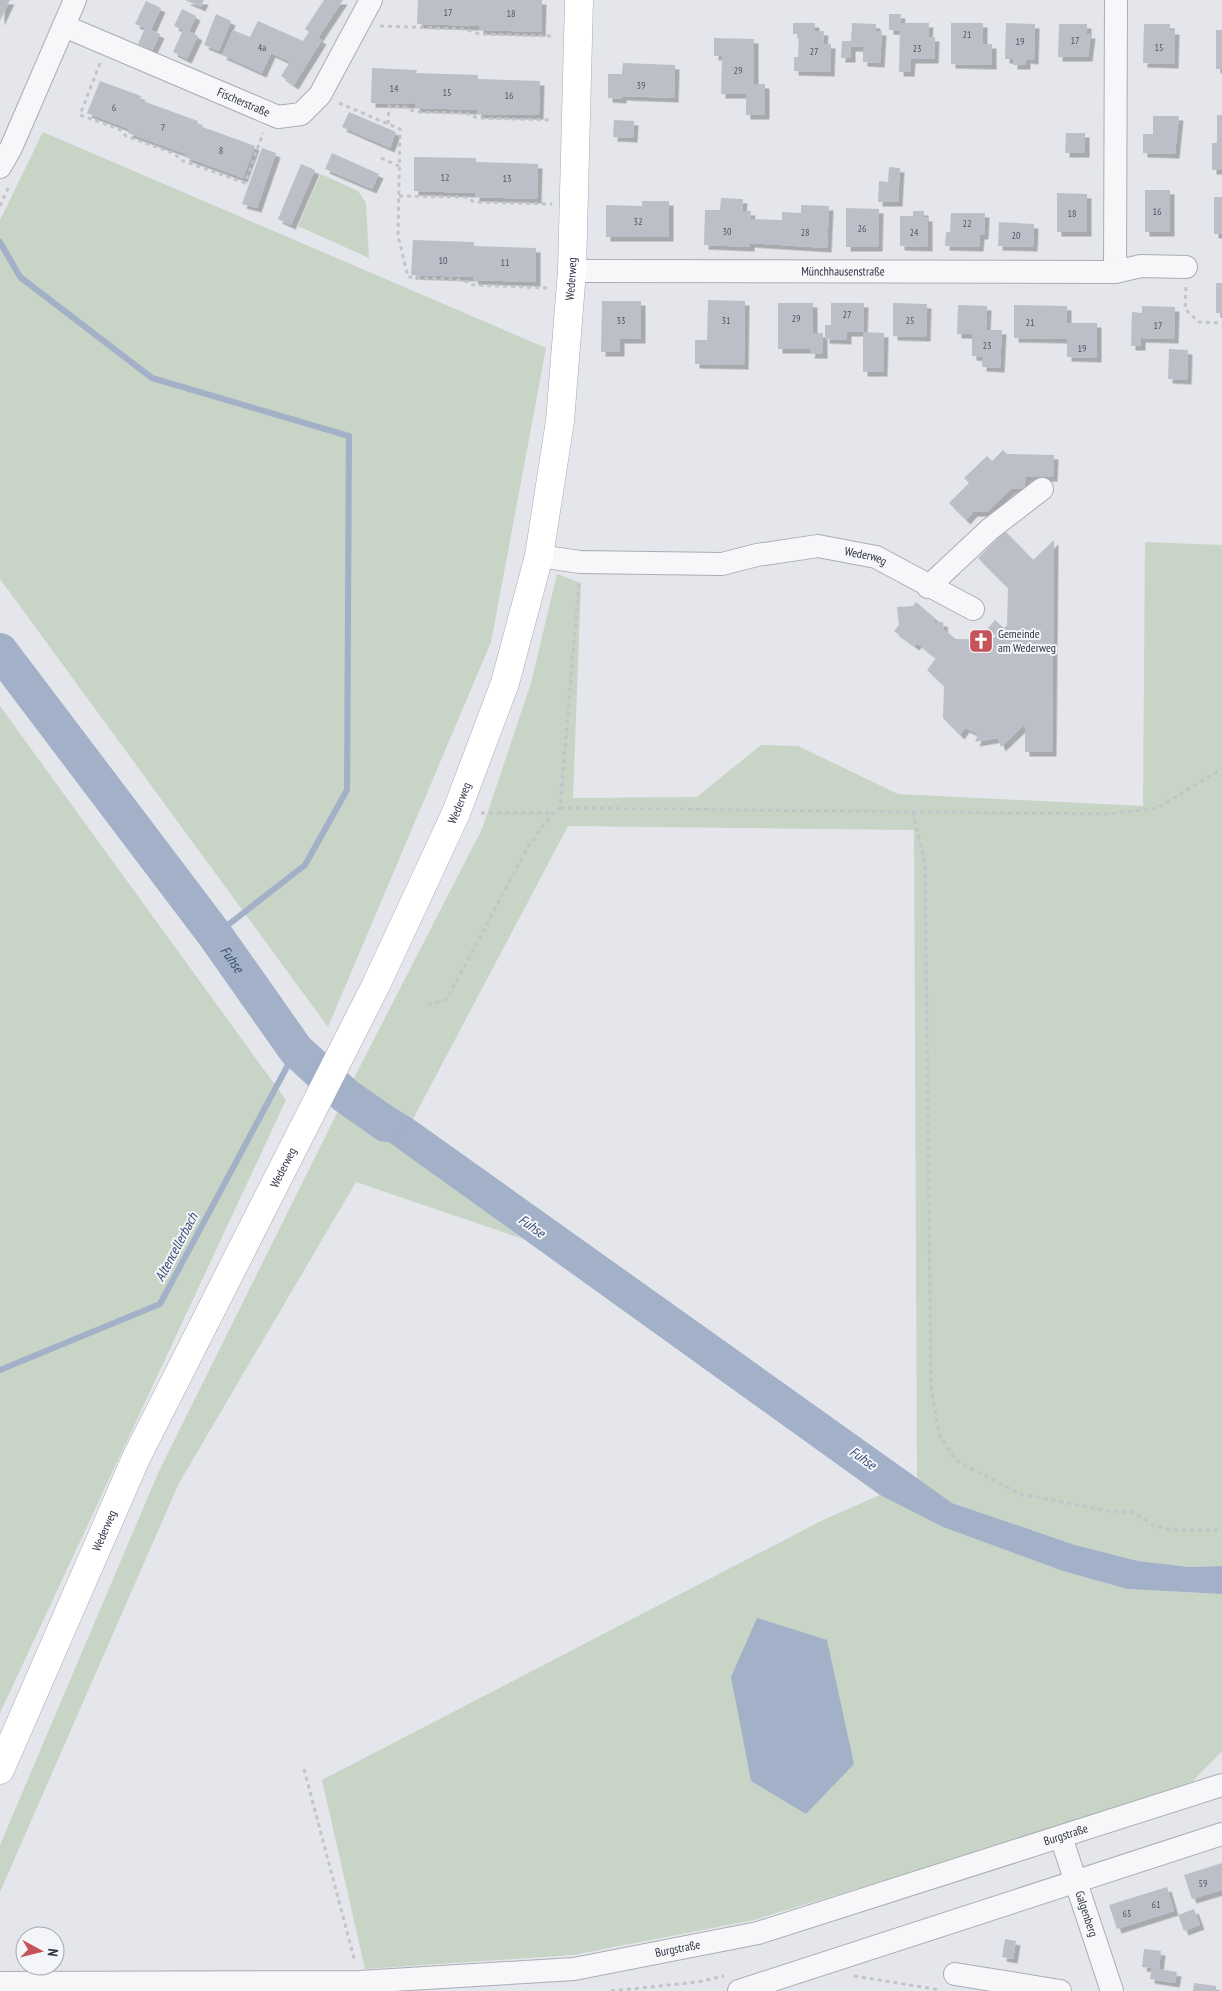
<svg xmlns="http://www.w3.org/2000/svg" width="1222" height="1991" viewBox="0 0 1222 1991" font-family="'PT Sans Narrow',sans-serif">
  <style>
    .green { fill: #c8d4c6 }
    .water { fill: #a2b1c8 }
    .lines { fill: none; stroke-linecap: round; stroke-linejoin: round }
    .stream { stroke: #a2b1c8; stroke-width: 6 }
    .river { stroke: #a2b1c8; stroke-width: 36 }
    .building { fill: #bcbfc8; filter: url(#shadow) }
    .minor-casing { stroke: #a9adb5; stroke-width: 24 }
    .major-casing { stroke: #a4aab6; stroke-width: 29 }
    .path { stroke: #c2c4ca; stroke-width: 3; stroke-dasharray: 4 4; stroke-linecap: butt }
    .minor { stroke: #f7f7f9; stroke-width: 22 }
    .major { stroke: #fff; stroke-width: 28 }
    .labels { text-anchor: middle; stroke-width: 4; stroke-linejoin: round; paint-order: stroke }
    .number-label { font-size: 10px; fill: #515664 }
    .street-label { font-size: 12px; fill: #2d3343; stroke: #f4f5f8 }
    .poi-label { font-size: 12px; fill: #2d3343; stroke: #f4f5f8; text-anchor: start }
    .water-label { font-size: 14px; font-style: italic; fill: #394e74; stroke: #f4f5f8 }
  </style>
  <defs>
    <filter id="shadow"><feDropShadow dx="4.5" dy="4.5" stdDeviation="0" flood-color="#0004"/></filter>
  </defs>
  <rect width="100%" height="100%" fill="#e4e6eb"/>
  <g class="green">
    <polygon points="43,132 546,348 491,642 328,1027 0,579 0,220"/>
    <polygon points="321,174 358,191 366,203 369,258 298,226"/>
    <polygon points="1145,542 1222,545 1222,1566 1189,1567 1138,1561 1075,1545 952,1503 917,1479 914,830 568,826 413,1119 352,1082 482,829 531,683 557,574 581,583 573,798 697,797 761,745 798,746 898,794 1143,806"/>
    <polygon points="0,706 286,1100 0,1713"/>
    <polygon points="340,1107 401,1149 523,1239 356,1182 179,1483 0,1892 0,1845 159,1471"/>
    <polygon points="880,1495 944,1527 1063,1571 1127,1589 1222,1594 1222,1751 1192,1782 929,1867 754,1920 573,1955 365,1969 322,1780 823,1520"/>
  </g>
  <g class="water">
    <polygon points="352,1082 413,1119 952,1503 1075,1545 1138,1561 1189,1567 1222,1566 1222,1594 1127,1589 1063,1571 943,1527 880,1495 340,1107"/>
    <polygon points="757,1618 827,1640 854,1764 806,1814 751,1781 731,1677"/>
  </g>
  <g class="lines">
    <g class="stream">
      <polyline points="0,242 20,277 152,378 349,436 347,790 305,865 215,935"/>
      <polyline points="0,1370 160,1304 296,1050"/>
    </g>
    <path class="river" id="s1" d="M0 651 215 935 296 1050 346 1096 386 1124"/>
  </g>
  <g class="building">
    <polygon points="0,0 10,0 0,21"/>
    <polygon points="185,0 204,0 201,7"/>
    <polygon points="324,0 343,0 318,38 322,40 294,85 281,76 290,62 271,53 262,73 222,55 233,30 250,37 258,21 303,41 309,32 305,29"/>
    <polygon points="418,0 542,0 541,32 479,30 479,26 417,24"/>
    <polygon points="146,1 161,8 151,30 160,34 152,51 138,44 145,28 135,24"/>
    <polygon points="182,9 196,16 189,31 198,36 187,59 173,52 183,30 174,26"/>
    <polygon points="216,14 231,21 219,51 204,45"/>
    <polygon points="889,14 901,14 900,23 929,23 928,37 935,37 934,59 911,59 910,72 899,72 900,31 889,30"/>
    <polygon points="793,23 815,23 815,31 824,31 823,44 831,44 830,72 794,71 794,57 798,57 799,34 793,34"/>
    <polygon points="852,23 876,24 876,31 882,31 880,63 863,62 863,47 851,47 851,58 841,58 842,41 851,41"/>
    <polygon points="951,23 983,23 983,44 992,44 992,65 951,64"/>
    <polygon points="1006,23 1035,24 1034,60 1026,59 1026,65 1013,65 1013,59 1005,59"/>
    <polygon points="1059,24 1087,24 1087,34 1091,34 1088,57 1058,57"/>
    <polygon points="1144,24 1170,24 1170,30 1175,30 1174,64 1143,63"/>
    <rect x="1216" y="30" width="6" height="39"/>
    <polygon points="714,38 754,39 754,84 765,84 765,115 746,115 746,94 721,94 722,56 714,56"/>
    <polygon points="623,63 675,65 674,98 622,96 622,99 608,98 608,74 622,74"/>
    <polygon points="372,68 417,70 416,73 478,75 478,79 540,81 539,115 477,114 477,110 415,108 415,104 371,103"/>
    <polygon points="100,81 141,96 140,100 198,121 197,125 255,146 243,178 185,157 186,154 128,133 129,129 87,113"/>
    <polygon points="349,112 396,132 390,148 342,127"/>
    <polygon points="1217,115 1222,115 1222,170 1212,170 1212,143 1217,143"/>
    <polygon points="1153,116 1179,116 1175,154 1143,153 1143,134 1153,134"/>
    <polygon points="614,120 634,121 633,138 613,137"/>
    <polygon points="1066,133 1085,133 1085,153 1065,153"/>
    <polygon points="262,148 276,153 257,208 242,204"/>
    <polygon points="332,153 379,174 372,189 325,169"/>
    <polygon points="414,157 476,158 476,162 538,164 537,199 475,197 475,193 414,191"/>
    <polygon points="301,164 315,170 291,225 278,219"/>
    <polygon points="889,167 900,168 898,202 878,202 879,181 888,182"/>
    <rect x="1145" y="190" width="25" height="42"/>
    <polygon points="1057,193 1087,194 1087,232 1057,232"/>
    <rect x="1214" y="197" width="8" height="37"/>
    <polygon points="721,198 743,199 742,211 751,211 750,219 782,220 782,212 801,213 801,205 829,206 827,248 750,243 750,247 704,245 705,210 720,210"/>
    <polygon points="642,201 669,201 669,237 606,237 606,205 642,206"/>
    <polygon points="846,208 879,209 878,247 846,247"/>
    <polygon points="913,211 924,211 924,217 928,217 928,247 900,246 900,216 913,216"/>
    <polygon points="951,213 985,213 984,235 980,235 979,247 945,246 946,232 950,232"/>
    <polygon points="999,222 1034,224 1033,247 998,246"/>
    <polygon points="413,240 474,242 474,246 536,248 536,282 473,280 474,277 411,275"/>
    <rect x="1216" y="283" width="6" height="30"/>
    <polygon points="708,300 745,301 744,365 695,364 695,340 707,340"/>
    <polygon points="602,301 641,301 641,339 620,339 620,352 601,352"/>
    <polygon points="778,303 813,303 813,333 823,333 823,354 810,354 811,349 778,349"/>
    <polygon points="831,303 864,303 863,332 847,332 847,340 825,339 825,325 831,325"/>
    <polygon points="893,303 927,304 926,337 893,336"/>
    <polygon points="958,305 987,306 986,330 1002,330 1000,368 982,367 982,357 972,356 972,334 957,334"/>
    <polygon points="1014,305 1067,306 1067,323 1097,323 1097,358 1067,357 1067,339 1014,338"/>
    <polygon points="1142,306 1175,307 1174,339 1141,338 1141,346 1131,346 1132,312 1142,313"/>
    <polygon points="863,332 884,333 883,372 863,372"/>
    <polygon points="1169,349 1188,350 1187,380 1168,379"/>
    <polygon points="1003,450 1007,454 1054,455 1053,477 1026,477 1024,489 1011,489 987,512 973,512 966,520 949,503 969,483 964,478 987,456 992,461"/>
    <polygon points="1005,531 1033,560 1054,540 1052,752 1025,752 1025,727 1022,727 1001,747 998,738 975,742 978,734 965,728 960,735 943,718 944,686 927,670 936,658 917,643 915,646 894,631 899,625 897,607 913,606 916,602 936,619 933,622 943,622 944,630 956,639 991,640 996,636 988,628 995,620 1004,628 1007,625 1008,588 978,558"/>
    <polygon points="1222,1863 1222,1890 1192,1899 1184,1875"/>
    <polygon points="1167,1887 1174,1911 1117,1929 1109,1905"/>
    <polygon points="1194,1909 1200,1925 1184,1931 1178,1915"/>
    <polygon points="1005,1939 1016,1941 1013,1959 1002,1957"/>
    <polygon points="1144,1949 1161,1951 1159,1969 1177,1972 1175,1983 1150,1979 1152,1968 1142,1967"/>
    <polygon points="1194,1983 1216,1986 1216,1991 1193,1991"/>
  </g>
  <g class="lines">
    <defs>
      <g id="minor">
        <path id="s2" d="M64 26 278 117 301 114 320 95 371 0"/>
        <polyline points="0,167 11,148 75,0"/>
        <path id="s3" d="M572 271 1115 272 1116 0"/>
        <polyline points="1115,272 1141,266 1186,267"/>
        <path id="s4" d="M539 556 580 562 722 564 757 555 818 546 876 557 973 609"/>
        <polyline points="928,587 990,529 1042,489"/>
        <path id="s5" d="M1061 1837 1112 1991"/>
        <polyline points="955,1974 1060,1991"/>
        <path id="s6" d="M0 1983 360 1982 574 1969 758 1933 1222 1785"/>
        <polyline points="739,1991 1222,1834"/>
      </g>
      <g id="major">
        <path id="s7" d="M0 1770 137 1456 376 985 456 813 505 683 539 556 560 421 572 271 579 0"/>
      </g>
    </defs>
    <use href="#minor" class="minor-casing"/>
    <use href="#major" class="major-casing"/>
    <g class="path">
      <polyline points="380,26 465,29 479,34 555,36"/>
      <polyline points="100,63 80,115 119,129 126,136 173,153 183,161 245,183 263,133"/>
      <polyline points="339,103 400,129 398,236 408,277 463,280 473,285 548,288"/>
      <polyline points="388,124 389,106 405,107 415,112 466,113 477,118 553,120"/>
      <polyline points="381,158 399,166"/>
      <polyline points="399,196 464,197 475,202 552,204"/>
      <polyline points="0,206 9,186"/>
      <polyline points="1186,287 1185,309 1199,322 1222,323"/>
      <polyline points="560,808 1109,814 1157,808 1222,769"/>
      <polyline points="913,812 925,864 931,1387 939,1434 955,1460 1020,1494 1109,1511 1133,1512 1153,1525 1171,1530 1222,1530"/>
      <polyline points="481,813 550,813"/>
      <path d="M428 1005 447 999 530 843C541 832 546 816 560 808L579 582"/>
      <polyline points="304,1769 355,1962"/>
      <polyline points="854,1976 941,1990"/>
      <polyline points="611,1991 698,1982 724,1976"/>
    </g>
    <use href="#minor" class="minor"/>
    <use href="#major" class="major"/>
  </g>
  <defs>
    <symbol id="church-square" viewBox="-11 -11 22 22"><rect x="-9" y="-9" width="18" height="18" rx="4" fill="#c6535a" stroke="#f4f5f8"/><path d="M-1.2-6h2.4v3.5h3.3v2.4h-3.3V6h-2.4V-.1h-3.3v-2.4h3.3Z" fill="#fff"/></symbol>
  </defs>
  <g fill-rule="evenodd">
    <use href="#church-square" x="967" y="627" width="28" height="28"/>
  </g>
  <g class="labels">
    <g class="number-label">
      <text x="448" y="16">17</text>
      <text x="511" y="17">18</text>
      <text x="967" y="38">21</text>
      <text x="1075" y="44">17</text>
      <text x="1020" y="45">19</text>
      <text x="262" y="51">4a</text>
      <text x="1159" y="51">15</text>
      <text x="917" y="52">23</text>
      <text x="814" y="55">27</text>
      <text x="738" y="74">29</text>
      <text x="641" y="89">39</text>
      <text x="394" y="92">14</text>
      <text x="447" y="96">15</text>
      <text x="509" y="99">16</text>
      <text x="114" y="111">6</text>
      <text x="163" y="131">7</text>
      <text x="221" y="154">8</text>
      <text x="445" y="181">12</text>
      <text x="507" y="182">13</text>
      <text x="1157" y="215">16</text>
      <text x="1072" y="217">18</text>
      <text x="638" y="225">32</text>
      <text x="967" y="227">22</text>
      <text x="862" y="232">26</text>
      <text x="727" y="235">30</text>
      <text x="805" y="236">28</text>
      <text x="914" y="236">24</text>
      <text x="1016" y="239">20</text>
      <text x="443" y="264">10</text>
      <text x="505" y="266">11</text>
      <text x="847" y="318">27</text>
      <text x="796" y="322">29</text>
      <text x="621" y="324">33</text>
      <text x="726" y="324">31</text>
      <text x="910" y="324">25</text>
      <text x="1030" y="326">21</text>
      <text x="1158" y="329">17</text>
      <text x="987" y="349">23</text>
      <text x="1082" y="352">19</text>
      <text x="1203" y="1887">59</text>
      <text x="1156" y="1908">61</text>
      <text x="1127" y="1917">65</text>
    </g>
    <g class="street-label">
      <text dy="4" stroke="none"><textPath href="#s2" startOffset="195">Fischerstraße</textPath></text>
      <text dy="4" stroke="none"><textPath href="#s3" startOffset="271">Münchhausenstraße</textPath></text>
      <text dy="4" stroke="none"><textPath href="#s7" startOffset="1610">Wederweg</textPath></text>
      <text dy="4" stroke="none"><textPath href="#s4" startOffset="330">Wederweg</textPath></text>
      <text dy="4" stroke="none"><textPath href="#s7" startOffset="1071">Wederweg</textPath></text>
      <text dy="4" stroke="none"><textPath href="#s7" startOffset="666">Wederweg</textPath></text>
      <text dy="4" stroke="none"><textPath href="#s7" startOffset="261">Wederweg</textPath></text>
      <text dy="4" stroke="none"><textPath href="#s6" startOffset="1085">Burgstraße</textPath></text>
      <text dy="4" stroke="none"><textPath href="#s5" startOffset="81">Galgenberg</textPath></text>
      <text dy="4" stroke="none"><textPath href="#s6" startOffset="680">Burgstraße</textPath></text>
    </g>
    <g class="poi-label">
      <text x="998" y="638">Gemeinde<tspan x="998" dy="14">am Wederweg</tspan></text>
    </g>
    <g class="water-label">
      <text dy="5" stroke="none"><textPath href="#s1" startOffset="386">Fuhse</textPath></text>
      <text transform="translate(532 1226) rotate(35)" y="5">Fuhse</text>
      <text transform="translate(176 1247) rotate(-62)" y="5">Altencellerbach</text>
      <text transform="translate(863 1458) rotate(35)" y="5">Fuhse</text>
    </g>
  </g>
  <g transform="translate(40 1951) rotate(97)"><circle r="24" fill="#f4f5f8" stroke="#a4a7b0"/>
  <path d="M0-4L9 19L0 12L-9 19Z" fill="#c6535a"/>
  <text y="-8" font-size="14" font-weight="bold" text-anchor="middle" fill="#2d3343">N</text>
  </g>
</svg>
